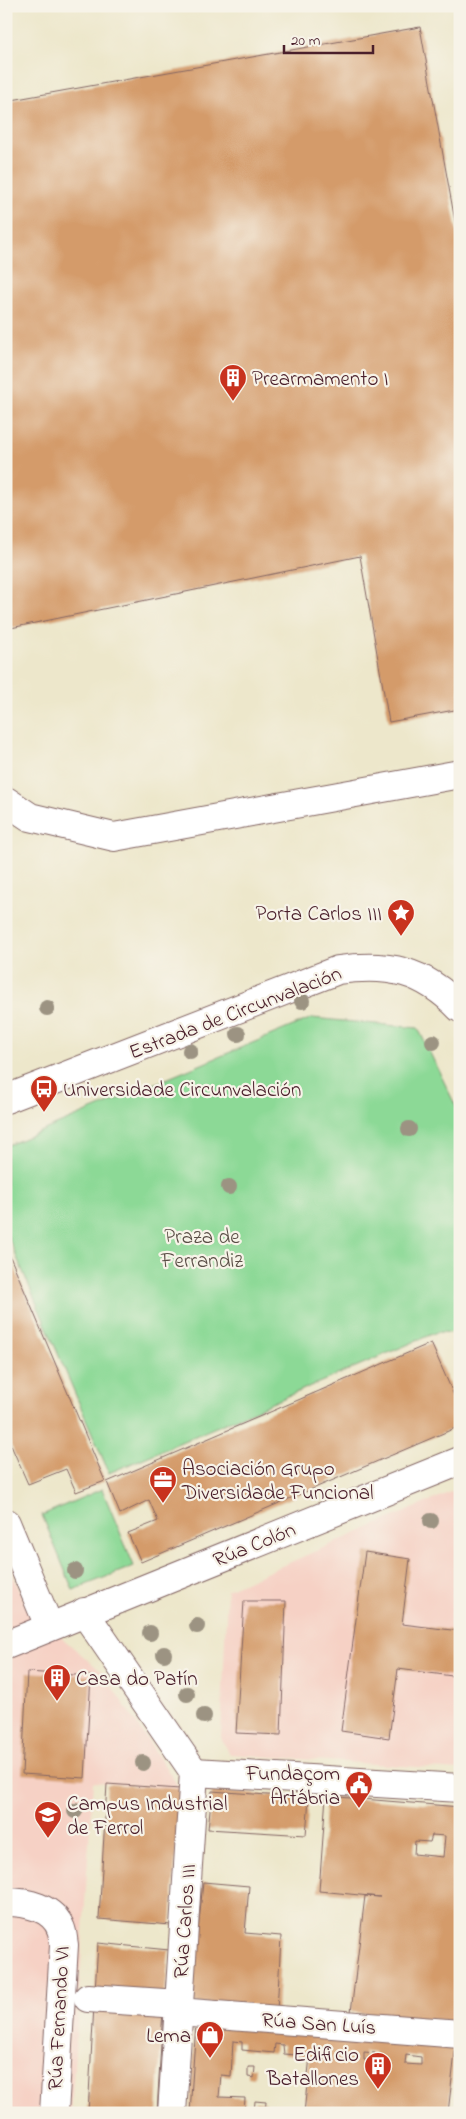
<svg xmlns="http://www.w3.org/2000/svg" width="466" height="2119" viewBox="0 0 466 2119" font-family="'Indie Flower',sans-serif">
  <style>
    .built { fill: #f6d1c5 }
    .green { fill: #8cd996; stroke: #6b7c60 }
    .building { fill: #d49b6a; fill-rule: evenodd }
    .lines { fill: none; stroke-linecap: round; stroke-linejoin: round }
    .minor-casing { stroke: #836563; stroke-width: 30 }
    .minor { stroke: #fff; stroke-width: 28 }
    .tree { fill: #9c9382 }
    .labels { text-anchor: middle; stroke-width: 4.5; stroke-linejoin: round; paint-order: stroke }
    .poi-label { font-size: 21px; fill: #4a1f2b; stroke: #f7f3e8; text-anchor: start }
    .street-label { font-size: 21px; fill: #4a1f2b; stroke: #f7f3e8 }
    .park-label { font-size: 21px; fill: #5a4e46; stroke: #f7f3e8 }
  </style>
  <rect width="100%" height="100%" fill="#f7f3e8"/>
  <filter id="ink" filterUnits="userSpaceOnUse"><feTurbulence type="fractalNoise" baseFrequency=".02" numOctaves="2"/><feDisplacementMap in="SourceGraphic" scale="10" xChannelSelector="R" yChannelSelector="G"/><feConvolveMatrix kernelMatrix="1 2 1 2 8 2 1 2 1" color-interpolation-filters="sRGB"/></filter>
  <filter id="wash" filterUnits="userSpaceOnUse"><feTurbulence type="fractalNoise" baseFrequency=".0096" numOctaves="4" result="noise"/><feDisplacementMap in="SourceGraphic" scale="20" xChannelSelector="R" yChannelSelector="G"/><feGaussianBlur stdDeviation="1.12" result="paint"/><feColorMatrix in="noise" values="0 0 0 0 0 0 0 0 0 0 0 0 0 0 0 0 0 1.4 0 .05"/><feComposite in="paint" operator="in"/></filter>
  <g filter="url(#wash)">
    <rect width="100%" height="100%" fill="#ede7cb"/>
    <g class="built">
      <polygon points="460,1488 460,1770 230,1754 221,1738 227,1590"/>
      <polygon points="6,1558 27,1608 103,1673 180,1789 93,1782 71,2113 6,2113"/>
    </g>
    <g class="green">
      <polygon points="312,1018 418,1028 460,1115 460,1333 437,1332 109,1473 6,1232 6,1146"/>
      <polygon points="102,1489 134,1566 73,1590 42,1515"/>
    </g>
    <g id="blocks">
      <g class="building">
        <polygon points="420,27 460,249 460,709 389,722 360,556 6,629 6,101"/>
        <polygon points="6,1247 105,1481 76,1492 66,1469 28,1484 6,1434"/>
        <polygon points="431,1343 460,1409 460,1426 141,1562 128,1533 158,1521 149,1500 120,1514 107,1482"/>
        <polygon points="365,1552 410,1559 402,1624 460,1631 460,1677 398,1669 389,1738 341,1731"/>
        <polygon points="244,1601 286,1601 281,1735 236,1733"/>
        <polygon points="27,1672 91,1676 85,1778 22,1774"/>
        <polygon points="107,1784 180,1789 171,1925 99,1919"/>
        <polygon points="212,1791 309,1798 306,1835 208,1829"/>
        <path d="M326 1796 460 1807 459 2022 351 2012 365 1896 380 1897 319 1891ZM432 1835 445 1836 443 1857 414 1854 415 1841 430 1842Z"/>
        <polygon points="203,1882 249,1886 245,1933 281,1936 277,2012 191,2003"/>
        <polygon points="98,1943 169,1950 165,1996 95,1991"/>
        <polygon points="94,2005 163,2009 157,2113 88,2113"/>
        <path d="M196 2022 456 2044 448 2113H304L310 2056 284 2054 283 2045 275 2044 274 2053 242 2050V2042L233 2041 231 2076 221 2075 219 2097 245 2098 244 2113H190ZM317 2048 330 2049 329 2057 316 2056ZM364 2052 375 2053 374 2060H364ZM406 2055 421 2057V2065L405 2064Z"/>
        <polygon points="248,2067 255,2067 254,2078 248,2077"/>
        <polygon points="255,2101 266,2102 265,2113 254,2113"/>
      </g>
    </g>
  </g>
  <g filter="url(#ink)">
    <use href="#blocks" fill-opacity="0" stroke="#836563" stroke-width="1"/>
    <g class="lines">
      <defs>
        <g id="minor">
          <polyline points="6,801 30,817 114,837 460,774"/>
          <path d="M6 1099 338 970C389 963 423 970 460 1008"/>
          <polyline points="6,1523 49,1626"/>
          <polyline points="84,1612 194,1772 172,2113"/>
          <polyline points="6,1645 460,1461"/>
          <polyline points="194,1772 460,1788"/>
          <path d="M6 1902C26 1902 53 1907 61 1929 63 1934 63 1940 64 1945L54 2113"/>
          <polyline points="88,1998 179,2004"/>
          <polyline points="178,2012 460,2034"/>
        </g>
      </defs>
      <use href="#minor" class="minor-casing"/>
      <use href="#minor" class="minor"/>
    </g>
    <g class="tree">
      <circle cx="302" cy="1001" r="8"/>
      <circle cx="47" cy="1008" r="8"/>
      <circle cx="238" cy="1034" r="8"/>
      <circle cx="433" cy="1042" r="8"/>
      <circle cx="190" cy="1051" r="8"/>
      <circle cx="409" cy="1129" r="8"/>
      <circle cx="229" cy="1187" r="8"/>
      <circle cx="431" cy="1521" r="8"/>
      <circle cx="75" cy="1571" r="8"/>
      <circle cx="197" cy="1626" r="8"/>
      <circle cx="150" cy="1633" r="8"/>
      <circle cx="164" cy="1654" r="8"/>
      <circle cx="187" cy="1694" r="8"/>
      <circle cx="204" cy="1716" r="8"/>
      <circle cx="143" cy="1763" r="8"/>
      <circle cx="75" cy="1811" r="8"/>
    </g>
  </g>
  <defs>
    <symbol id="building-pin" viewBox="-11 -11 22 30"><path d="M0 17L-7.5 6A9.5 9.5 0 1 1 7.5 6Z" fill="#c8321e" stroke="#f7f3e8"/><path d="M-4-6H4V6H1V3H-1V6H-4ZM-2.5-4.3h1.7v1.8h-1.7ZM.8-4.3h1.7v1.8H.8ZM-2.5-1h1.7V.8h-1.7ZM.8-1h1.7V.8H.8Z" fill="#fff"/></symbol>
    <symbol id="sight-pin" viewBox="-11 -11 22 30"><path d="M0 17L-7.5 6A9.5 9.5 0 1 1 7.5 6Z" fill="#c8321e" stroke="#f7f3e8"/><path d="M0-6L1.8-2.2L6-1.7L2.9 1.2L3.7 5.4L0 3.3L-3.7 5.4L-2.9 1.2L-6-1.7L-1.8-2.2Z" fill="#fff"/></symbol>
    <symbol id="bus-pin" viewBox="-11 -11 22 30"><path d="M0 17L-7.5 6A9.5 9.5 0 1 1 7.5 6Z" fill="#c8321e" stroke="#f7f3e8"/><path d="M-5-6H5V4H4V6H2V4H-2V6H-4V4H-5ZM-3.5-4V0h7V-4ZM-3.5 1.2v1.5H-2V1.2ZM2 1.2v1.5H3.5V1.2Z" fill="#fff"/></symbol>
    <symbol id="office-pin" viewBox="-11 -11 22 30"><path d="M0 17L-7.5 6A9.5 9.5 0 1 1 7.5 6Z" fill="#c8321e" stroke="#f7f3e8"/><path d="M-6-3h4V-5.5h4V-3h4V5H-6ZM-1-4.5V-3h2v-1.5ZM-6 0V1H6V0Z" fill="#fff"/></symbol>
    <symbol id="civic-pin" viewBox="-11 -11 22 30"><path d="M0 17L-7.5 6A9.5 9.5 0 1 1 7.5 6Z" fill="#c8321e" stroke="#f7f3e8"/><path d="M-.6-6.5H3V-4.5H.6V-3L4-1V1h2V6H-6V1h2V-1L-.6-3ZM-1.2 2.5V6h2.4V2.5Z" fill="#fff"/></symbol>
    <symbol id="university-pin" viewBox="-11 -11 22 30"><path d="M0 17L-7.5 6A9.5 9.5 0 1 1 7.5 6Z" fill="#c8321e" stroke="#f7f3e8"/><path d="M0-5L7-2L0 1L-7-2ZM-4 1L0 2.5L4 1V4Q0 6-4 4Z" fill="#fff"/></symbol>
    <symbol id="shop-pin" viewBox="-11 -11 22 30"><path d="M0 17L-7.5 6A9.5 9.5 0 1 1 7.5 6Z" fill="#c8321e" stroke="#f7f3e8"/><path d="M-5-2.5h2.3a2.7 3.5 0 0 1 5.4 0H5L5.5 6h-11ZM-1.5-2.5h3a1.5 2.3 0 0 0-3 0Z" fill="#fff"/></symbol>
  </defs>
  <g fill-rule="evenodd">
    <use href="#building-pin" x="217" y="362" width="32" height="43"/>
    <use href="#sight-pin" x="385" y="897" width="32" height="43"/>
    <use href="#bus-pin" x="28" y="1073" width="32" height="43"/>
    <use href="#office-pin" x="147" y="1464" width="32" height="43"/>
    <use href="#building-pin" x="41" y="1662" width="32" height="43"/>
    <use href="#civic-pin" x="343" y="1769" width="32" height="43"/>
    <use href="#university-pin" x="32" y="1799" width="32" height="43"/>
    <use href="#shop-pin" x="194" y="2019" width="32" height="43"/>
    <use href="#building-pin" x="362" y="2050" width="32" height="43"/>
  </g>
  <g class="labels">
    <g class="poi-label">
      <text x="252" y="385">Prearmamento I</text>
      <text x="382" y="920" text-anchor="end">Porta Carlos III</text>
      <text x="63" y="1096">Universidade Circunvalación</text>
      <text x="182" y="1475">Asociación Grupo<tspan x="182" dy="24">Diversidade Funcional</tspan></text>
      <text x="76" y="1685">Casa do Patín</text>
      <text x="340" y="1780" text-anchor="end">Fundaçom<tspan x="340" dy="24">Artábria</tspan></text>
      <text x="67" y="1810">Campus Industrial<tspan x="67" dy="24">de Ferrol</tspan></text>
      <text x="191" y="2042" text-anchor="end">Lema</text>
      <text x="359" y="2061" text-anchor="end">Edificio<tspan x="359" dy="24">Batallones</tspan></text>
    </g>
    <g class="street-label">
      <text transform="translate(235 1012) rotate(-21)" y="7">Estrada de Circunvalación</text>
      <text transform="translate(254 1544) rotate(-22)" y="7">Rúa Colón</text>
      <text transform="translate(184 1921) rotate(-86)" y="7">Rúa Carlos III</text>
      <text transform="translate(58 2018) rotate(-87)" y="7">Rúa Fernando VI</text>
      <text transform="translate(319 2023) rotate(4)" y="7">Rúa San Luís</text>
    </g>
    <g class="park-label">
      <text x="202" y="1243">Praza de<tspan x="202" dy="24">Ferrandiz</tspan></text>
    </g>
  </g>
  <rect width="466" height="2119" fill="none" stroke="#f7f3e8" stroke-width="25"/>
  <path d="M284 45v8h89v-8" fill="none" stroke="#4a1f2b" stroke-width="2.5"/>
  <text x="291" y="45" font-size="15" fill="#4a1f2b" stroke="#f7f3e8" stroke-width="4" paint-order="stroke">20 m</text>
</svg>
